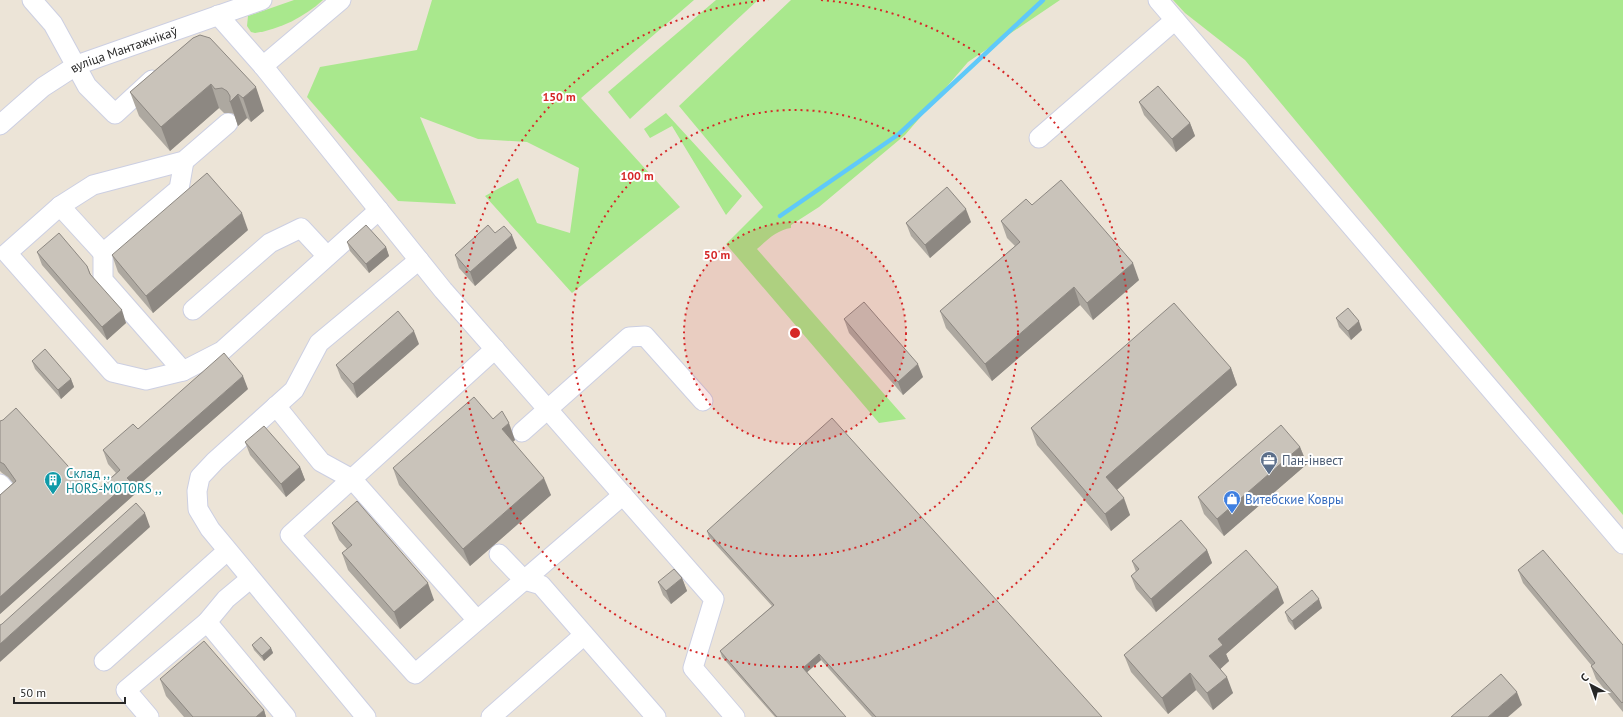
<svg xmlns="http://www.w3.org/2000/svg" width="1623" height="717" viewBox="0 0 1623 717" font-family="'PT Sans',sans-serif">
  <style>
    .green { fill: #a9e88d }
    .lines { fill: none; stroke-linecap: round; stroke-linejoin: round }
    .stream { stroke: #5fc9f9; stroke-width: 4.5 }
    .minor-casing { stroke: #cccfe2; stroke-width: 21 }
    .minor { stroke: #fff; stroke-width: 19 }
    .wall { fill: #ada8a0 }
    .shaded-wall { fill: #8d8882 }
    .building { fill: #c9c3ba; stroke: #8d8882 }
    .ring { fill: none; stroke: #d62828; stroke-width: 2; stroke-dasharray: 2 4 }
    .labels { text-anchor: middle; stroke-width: 4; stroke-linejoin: round; paint-order: stroke }
    .street-label { font-size: 13px; fill: #272727; stroke: #fff }
    .service-label { font-size: 13px; fill: #4e5e75; stroke: #fff; text-anchor: start }
    .culture-label { font-size: 13px; fill: #0d838f; stroke: #fff; text-anchor: start }
    .shop-label { font-size: 13px; fill: #366cbe; stroke: #fff; text-anchor: start }
    .centre { fill: #d62828; stroke: #fff; stroke-width: 2 }
    .ring-label { font-size: 12px; text-anchor: middle; font-weight: bold; fill: #d62828; stroke: #fff; stroke-width: 4; stroke-linejoin: round; paint-order: stroke }
  </style>
  <rect width="100%" height="100%" fill="#ece4d7"/>
  <g class="green">
    <path d="M294 0H323C304 17 281 29 255 33L251 32 247 26 248 16Z"/>
    <polygon points="432,0 694,0 581,98 680,207 572,293 485,196 518,178 537,223 570,233 579,168 527,142 478,139 420,117 456,204 398,201 307,97 320,67 417,50"/>
    <polygon points="716,0 758,0 630,119 608,92"/>
    <path d="M791 0H1060L968 62 905 135 819 207 791 225V228C777 230 767 240 757 249L906 419 879 423 726 244 763 207 679 106Z"/>
    <polygon points="1173,0 1623,0 1623,515 1245,60 1185,13"/>
    <polygon points="666,113 742,196 726,215 672,126 650,138 644,129"/>
  </g>
  <g class="lines">
    <polyline class="stream" points="780,216 899,134 1043,0"/>
    <defs>
      <g id="minor">
        <polyline points="32,0 53,24 87,86 115,114 152,80"/>
        <polyline points="1158,0 1623,544"/>
        <polyline points="218,15 263,66 443,290 714,599 693,668 735,717"/>
        <polyline points="263,66 341,0"/>
        <polyline points="228,123 184,161 93,185 60,206 7,253 112,372 146,380 183,371 222,351 379,210"/>
        <path id="s1" d="M0 125 43 87 77 65 262 0"/>
        <polyline points="1039,138 1175,20"/>
        <polyline points="60,206 103,253"/>
        <polyline points="193,310 270,243 301,228 327,256"/>
        <polyline points="495,349 290,535 415,674 623,495"/>
        <polyline points="183,371 103,280 103,253 179,189 184,161"/>
        <polyline points="276,406 321,462 352,479 477,620"/>
        <polyline points="522,432 629,337 645,336 703,401"/>
        <polyline points="0,484 7,492 0,498"/>
        <polyline points="499,554 524,580 541,585 656,717"/>
        <polyline points="207,622 286,717"/>
        <polyline points="104,661 227,551"/>
        <polyline points="149,717 126,690 207,622 226,599 250,579"/>
        <polyline points="366,717 210,529 198,509 197,491 200,477 215,461 294,390 319,343 419,260"/>
        <polyline points="491,717 584,635"/>
      </g>
    </defs>
    <use href="#minor" class="minor-casing"/>
    <use href="#minor" class="minor"/>
  </g>
  <g class="wall">
    <polygon points="193,38 264,111 251,122 247,118 238,126 234,114 231,113 224,113 219,108 170,151 139,116 130,92"/>
    <polygon points="1139,102 1190,123 1195,136 1176,152 1144,115"/>
    <polygon points="1032,205 1139,280 1093,320 1080,305 992,381 946,328 940,311 1015,246 1007,238 1001,221"/>
    <polygon points="971,222 930,258 911,236 906,223"/>
    <polygon points="248,230 153,313 118,272 112,255"/>
    <polygon points="495,233 517,248 475,286 459,268 455,255"/>
    <polygon points="347,242 386,247 389,256 369,273 350,251"/>
    <polygon points="37,252 87,266 91,275 126,323 107,340 42,265"/>
    <polygon points="1336,318 1362,330 1351,340 1339,327"/>
    <polygon points="844,319 923,377 903,395 849,333"/>
    <polygon points="419,344 357,398 341,378 336,365"/>
    <polygon points="32,361 71,379 74,387 61,399 35,369"/>
    <polygon points="1231,368 1237,385 1117,490 1130,515 1111,531 1037,445 1031,428"/>
    <polygon points="248,389 133,490 135,494 0,614 0,495 13,483 8,477 2,473 0,471 0,421 93,494 116,473 108,464 103,450 138,429"/>
    <polygon points="493,419 515,440 513,442 551,495 470,566 399,485 393,468"/>
    <polygon points="245,442 300,467 305,480 286,497 250,455"/>
    <polygon points="1300,447 1307,464 1224,536 1204,514 1198,497"/>
    <polygon points="332,523 434,600 400,629 348,570 342,553 347,549 339,540"/>
    <polygon points="707,531 1102,717 872,717 821,660 807,672 846,717 775,717 722,657 720,651 772,606 709,537"/>
    <polygon points="1207,550 1212,563 1156,612 1136,589 1131,576 1136,572 1132,561"/>
    <polygon points="1518,570 1623,645 1623,712 1596,679 1591,666 1592,666 1523,583"/>
    <polygon points="682,578 687,591 671,604 663,595 658,582"/>
    <polygon points="1284,603 1226,654 1229,661 1220,669 1233,693 1213,710 1196,690 1168,714 1131,672 1124,655"/>
    <polygon points="1322,608 1295,630 1288,621 1285,612"/>
    <polygon points="252,645 271,648 273,653 264,661 254,650"/>
    <polygon points="160,679 264,710 266,717 184,717 166,696"/>
  </g>
  <g class="shaded-wall">
    <polygon points="211,84 219,108 170,151 161,127"/>
    <polygon points="256,87 264,111 251,122 243,98"/>
    <polygon points="238,94 247,118 238,126 230,102"/>
    <polygon points="1190,123 1195,136 1176,152 1172,139"/>
    <polygon points="966,209 971,222 930,258 925,245"/>
    <polygon points="242,213 248,230 153,313 146,296"/>
    <polygon points="512,235 517,248 475,286 470,272"/>
    <polygon points="386,247 389,256 369,273 366,264"/>
    <polygon points="1133,263 1139,280 1093,320 1087,303"/>
    <polygon points="1074,287 1080,305 992,381 985,364"/>
    <polygon points="122,310 126,323 107,340 102,327"/>
    <polygon points="1359,321 1362,330 1351,340 1348,331"/>
    <polygon points="414,331 419,344 357,398 353,384"/>
    <polygon points="918,364 923,377 903,395 898,382"/>
    <polygon points="1231,368 1237,385 1112,494 1106,477"/>
    <polygon points="243,376 248,389 133,490 135,494 0,614 0,597 127,478"/>
    <polygon points="71,379 74,387 61,399 58,390"/>
    <polygon points="509,423 515,440 508,446 502,429"/>
    <polygon points="1300,447 1307,464 1224,536 1217,519"/>
    <polygon points="300,467 305,480 286,497 281,484"/>
    <polygon points="544,478 551,495 470,566 463,549"/>
    <polygon points="1124,498 1130,515 1111,531 1105,514"/>
    <polygon points="145,513 150,527 0,662 0,644"/>
    <polygon points="1207,550 1212,563 1156,612 1151,599"/>
    <polygon points="682,578 687,591 671,604 666,591"/>
    <polygon points="428,583 434,600 400,629 394,612"/>
    <polygon points="1278,587 1284,603 1226,654 1229,661 1216,673 1209,656 1218,639"/>
    <polygon points="1319,599 1322,608 1295,630 1292,621"/>
    <polygon points="271,648 273,653 264,661 262,656"/>
    <polygon points="819,654 821,660 805,674 803,668"/>
    <polygon points="1190,673 1196,690 1168,714 1162,698"/>
    <polygon points="1227,677 1233,693 1213,710 1207,693"/>
    <polygon points="1517,692 1522,705 1508,717 1488,717"/>
    <polygon points="264,710 266,717 256,717"/>
  </g>
  <g class="building">
    <polygon points="200,35 210,38 256,87 243,98 238,94 230,102 230,96 227,91 222,88 215,89 211,84 161,127 130,92 193,38"/>
    <polygon points="1158,86 1190,123 1172,139 1139,102"/>
    <polygon points="207,173 242,213 146,296 112,255"/>
    <polygon points="1061,180 1133,263 1087,303 1074,287 985,364 940,311 1020,242 1001,221 1026,199 1032,205"/>
    <polygon points="947,187 966,209 925,245 906,223"/>
    <polygon points="366,225 386,247 366,264 347,242"/>
    <polygon points="488,225 495,233 504,226 512,235 470,272 455,255"/>
    <polygon points="59,233 87,266 90,274 122,310 102,327 37,252"/>
    <polygon points="864,302 918,364 898,382 844,319"/>
    <polygon points="1174,303 1231,368 1106,477 1124,498 1105,514 1031,428"/>
    <polygon points="1348,308 1359,321 1348,331 1336,318"/>
    <polygon points="398,311 414,331 353,384 336,365"/>
    <polygon points="45,349 71,379 58,390 32,361"/>
    <polygon points="224,353 243,376 127,478 130,481 0,597 0,495 16,481 4,464 0,462 0,421 3,420 16,408 93,494 120,470 103,450 133,424 138,429"/>
    <polygon points="474,397 493,419 502,411 509,423 502,429 544,478 463,549 393,468"/>
    <polygon points="832,418 1102,717 876,717 819,654 803,668 846,717 777,717 720,651 774,605 707,531"/>
    <polygon points="1281,425 1300,447 1217,519 1198,497"/>
    <polygon points="264,426 300,467 281,484 245,442"/>
    <polygon points="357,501 428,583 394,612 342,553 352,545 332,523"/>
    <polygon points="136,503 145,513 0,644 0,625 2,624"/>
    <polygon points="1181,520 1207,550 1151,599 1131,576 1139,569 1132,561"/>
    <polygon points="1246,550 1278,587 1218,639 1223,645 1209,656 1227,677 1207,693 1190,673 1162,698 1124,655"/>
    <polygon points="1543,550 1623,645 1623,702 1622,703 1591,666 1595,663 1518,570"/>
    <polygon points="674,569 682,578 666,591 658,582"/>
    <polygon points="1312,590 1319,599 1292,621 1285,612"/>
    <polygon points="261,637 271,648 262,656 252,645"/>
    <polygon points="204,641 264,710 256,717 193,717 160,679"/>
    <polygon points="1501,674 1517,692 1488,717 1451,717"/>
  </g>
  <circle cx="795" cy="333" r="111" fill="#d62828" fill-opacity=".12"/>
  <g class="ring">
    <circle cx="795" cy="333" r="111"/>
    <circle cx="795" cy="333" r="223"/>
    <path d="M821 0A334 334 0 1 1 769 0"/>
  </g>
  <defs>
    <symbol id="office-pin" viewBox="-11 -11 22 30"><path d="M0 17L-7.5 6A9.5 9.5 0 1 1 7.5 6Z" fill="#5c6f8a" stroke="#fff"/><path d="M-6-3h4V-5.5h4V-3h4V5H-6ZM-1-4.5V-3h2v-1.5ZM-6 0V1H6V0Z" fill="#fff"/></symbol>
    <symbol id="building-pin" viewBox="-11 -11 22 30"><path d="M0 17L-7.5 6A9.5 9.5 0 1 1 7.5 6Z" fill="#0f9aa8" stroke="#fff"/><path d="M-4-6H4V6H1V3H-1V6H-4ZM-2.5-4.3h1.7v1.8h-1.7ZM.8-4.3h1.7v1.8H.8ZM-2.5-1h1.7V.8h-1.7ZM.8-1h1.7V.8H.8Z" fill="#fff"/></symbol>
    <symbol id="shop-pin" viewBox="-11 -11 22 30"><path d="M0 17L-7.5 6A9.5 9.5 0 1 1 7.5 6Z" fill="#3f7fe0" stroke="#fff"/><path d="M-5-2.5h2.3a2.7 3.5 0 0 1 5.4 0H5L5.5 6h-11ZM-1.5-2.5h3a1.5 2.3 0 0 0-3 0Z" fill="#fff"/></symbol>
  </defs>
  <g fill-rule="evenodd">
    <use href="#office-pin" x="1259" y="450" width="20" height="27"/>
    <use href="#building-pin" x="43" y="470" width="20" height="27"/>
    <use href="#shop-pin" x="1222" y="489" width="20" height="27"/>
  </g>
  <g class="labels">
    <g class="street-label">
      <text dy="5" stroke="none"><textPath href="#s1" startOffset="147">вуліца Мантажнікаў</textPath></text>
    </g>
    <g class="service-label">
      <text x="1282" y="465">Пан-інвест</text>
    </g>
    <g class="culture-label">
      <text x="66" y="478">Склад ,,<tspan x="66" dy="15">HORS-MOTORS ,,</tspan></text>
    </g>
    <g class="shop-label">
      <text x="1245" y="504">Витебские Ковры</text>
    </g>
  </g>
  <circle cx="795" cy="333" r="6" class="centre"/>
  <g class="ring-label">
    <text x="559" y="101">150 m</text>
    <text x="637" y="180">100 m</text>
    <text x="717" y="259">50 m</text>
  </g>
  <g transform="translate(1591 685) rotate(319)" stroke="#ffffff" stroke-width="3" paint-order="stroke">
  <path d="M0-3L7 15L0 10L-7 15Z" fill="#272727"/>
  <text y="-6" font-size="11" font-weight="bold" text-anchor="middle" fill="#272727">С</text>
  </g>
  <path d="M14 697v6h111v-6" fill="none" stroke="#272727" stroke-width="2"/>
  <text x="20" y="697" font-size="12" fill="#272727" stroke="#ffffff" stroke-width="3" paint-order="stroke">50 m</text>
</svg>
